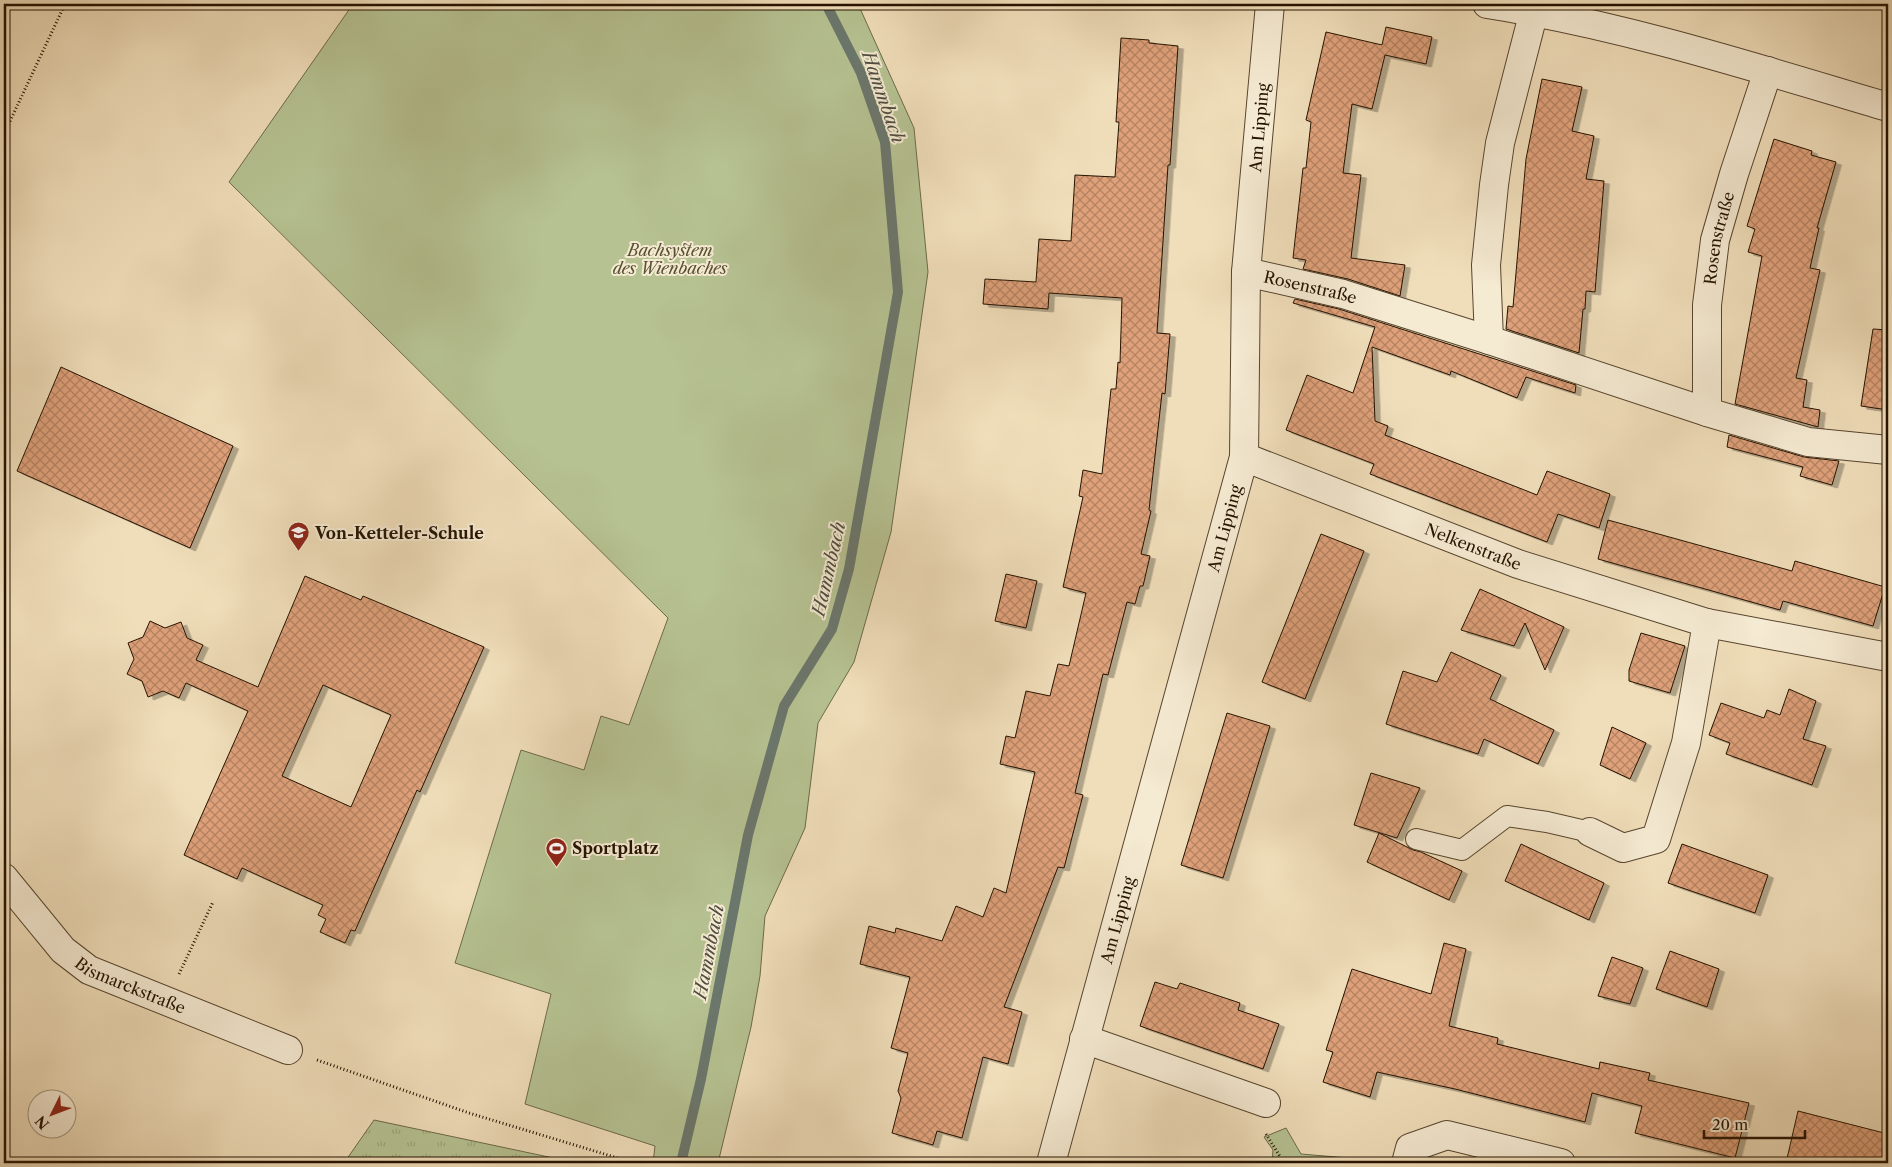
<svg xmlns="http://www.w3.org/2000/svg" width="1892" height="1167" viewBox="0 0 1892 1167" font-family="'Libre Caslon Text',serif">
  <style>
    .grass { fill: url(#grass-tufts); stroke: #6d6a49 }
    .green { fill: #b6c292; stroke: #6d6a49 }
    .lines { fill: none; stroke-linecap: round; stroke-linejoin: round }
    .stream { stroke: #6b776d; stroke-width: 10 }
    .building { fill: url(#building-cross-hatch); stroke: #241200; fill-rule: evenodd; filter: url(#shadow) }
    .lane-casing { stroke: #57452e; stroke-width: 22 }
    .street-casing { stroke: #57452e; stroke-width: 30 }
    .path { stroke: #241200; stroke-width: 3; stroke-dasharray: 1 2.5; stroke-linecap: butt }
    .lane { stroke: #f5ead2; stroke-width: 20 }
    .street { stroke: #f5ead2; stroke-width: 28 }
    .labels { text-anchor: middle; stroke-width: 4; stroke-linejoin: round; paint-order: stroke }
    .street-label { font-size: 16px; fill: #241200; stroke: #f5ead2 }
    .park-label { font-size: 16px; font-style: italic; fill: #575033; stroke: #f5ead2 }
    .poi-label { font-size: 16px; font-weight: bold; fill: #241200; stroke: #f5ead2; text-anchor: start }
    .water-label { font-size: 18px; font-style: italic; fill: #4e4d40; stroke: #f5ead2 }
  </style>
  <defs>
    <pattern id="grass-tufts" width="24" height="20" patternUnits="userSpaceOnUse" patternTransform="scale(1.25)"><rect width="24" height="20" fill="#b6c292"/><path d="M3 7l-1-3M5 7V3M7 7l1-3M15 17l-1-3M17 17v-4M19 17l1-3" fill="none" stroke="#9ca67c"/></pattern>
    <pattern id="building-cross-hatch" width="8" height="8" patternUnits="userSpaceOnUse" patternTransform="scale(1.25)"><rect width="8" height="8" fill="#dfa17a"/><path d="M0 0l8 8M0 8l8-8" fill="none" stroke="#b58262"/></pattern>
    <filter id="shadow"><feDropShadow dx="5.5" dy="3" stdDeviation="0" flood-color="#0004"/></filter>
  </defs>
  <rect width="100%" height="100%" fill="#f0deba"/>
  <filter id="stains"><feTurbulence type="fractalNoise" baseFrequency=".004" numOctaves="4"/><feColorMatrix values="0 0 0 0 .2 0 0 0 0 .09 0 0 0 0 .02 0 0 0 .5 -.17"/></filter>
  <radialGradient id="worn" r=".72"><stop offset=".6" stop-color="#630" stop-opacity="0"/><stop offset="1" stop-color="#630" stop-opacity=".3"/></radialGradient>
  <polygon class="grass" points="374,1120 577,1163 344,1163"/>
  <g class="green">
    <polygon points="353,4 858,4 914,128 928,272 891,532 854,662 818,723 805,828 765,916 760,976 751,1027 718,1163 653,1163 655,1146 525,1104 551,994 455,963 521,750 584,770 601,716 629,725 668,618 229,182"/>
    <polygon points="1286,1128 1301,1154 1360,1159 1361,1163 1272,1163 1273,1150 1264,1137"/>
  </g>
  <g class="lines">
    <polyline class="stream" points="681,1163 701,1079 748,835 784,706 832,629 849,569 898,292 885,142 861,73 826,4"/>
  </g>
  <g class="building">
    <polygon points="1386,27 1432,37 1426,64 1385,55 1372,109 1352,104 1343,173 1361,175 1351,258 1405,265 1400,296 1348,279 1303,269 1306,260 1293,258 1303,168 1306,168 1311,122 1306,120 1326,32 1382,45"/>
    <polygon points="1121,38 1149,40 1149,43 1178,46 1170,165 1168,165 1157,333 1170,334 1165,394 1162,393 1149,510 1151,511 1141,554 1150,556 1143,586 1140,586 1135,604 1127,602 1108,675 1103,674 1075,793 1083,795 1064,868 1058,867 1004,1007 1022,1012 1008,1064 983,1057 962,1138 937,1131 933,1145 892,1133 901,1098 898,1091 908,1053 891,1048 910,977 860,964 869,926 895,933 896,928 942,941 956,906 983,917 994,888 1006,893 1035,772 1000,764 1006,736 1015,738 1026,691 1050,696 1058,664 1069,666 1086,593 1063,587 1083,497 1079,496 1083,470 1102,474 1111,389 1116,389 1118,362 1120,363 1122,298 1049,293 1048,309 983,304 985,279 1036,282 1039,239 1071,241 1075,175 1115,177 1119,122 1116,122"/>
    <polygon points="1542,79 1582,87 1572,131 1594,136 1586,179 1604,181 1595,292 1586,291 1585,309 1583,309 1579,353 1506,329 1508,306 1513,307 1526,159"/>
    <polygon points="1774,139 1812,151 1811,155 1836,162 1817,228 1819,228 1810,268 1820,270 1796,378 1807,380 1803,407 1820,410 1818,427 1735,404 1762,256 1748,252 1755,229 1747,226"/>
    <polygon points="1295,299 1339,309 1576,385 1575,393 1526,377 1517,398 1451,371 1450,375 1372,347 1375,421 1388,426 1385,435 1537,495 1547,471 1610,494 1599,528 1558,514 1547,542 1370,474 1374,464 1286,430 1307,375 1353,393 1375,327 1293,303"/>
    <polygon points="1873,329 1888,330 1888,410 1861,406"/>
    <polygon points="61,367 233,446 190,548 17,471"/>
    <polygon points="1729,435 1804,457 1839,461 1832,485 1800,476 1803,467 1727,447"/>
    <polygon points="1608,520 1792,571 1795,561 1885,587 1873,626 1783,601 1780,610 1598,559"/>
    <polygon points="1321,534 1364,551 1305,699 1262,682"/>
    <polygon points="1006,574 1037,581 1026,628 995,621"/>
    <path d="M305 576 361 600 363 596 484 647 420 792 417 790 355 931 351 930 345 943 320 932 326 919 318 915 323 905 242 868 237 879 184 855 248 711 186 683 179 698 163 691 148 697 142 681 127 674 134 659 128 643 143 637 150 621 165 628 181 622 187 638 203 645 196 660 258 687ZM323 685 391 715 351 807 282 776Z"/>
    <polygon points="1480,589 1564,627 1545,670 1525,623 1514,646 1461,630"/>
    <polygon points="1641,633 1685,646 1670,693 1629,681 1629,670"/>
    <polygon points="1451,652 1501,675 1490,699 1554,730 1538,764 1484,739 1478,754 1386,724 1403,671 1437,682"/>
    <polygon points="1789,689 1816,701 1803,739 1826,746 1812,785 1726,754 1730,743 1709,735 1721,703 1764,718 1767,710 1780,715"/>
    <polygon points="1227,713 1270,726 1223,878 1181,865"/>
    <polygon points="1612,727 1646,743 1630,779 1600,765"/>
    <polygon points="1371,773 1420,788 1397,838 1354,825"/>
    <polygon points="1379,833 1413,850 1421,852 1462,871 1449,900 1367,862"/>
    <polygon points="1521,844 1604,883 1589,920 1505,881"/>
    <polygon points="1682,844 1768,875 1755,913 1668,883"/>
    <polygon points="1444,943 1466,949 1449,1026 1498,1038 1497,1044 1599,1069 1600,1062 1650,1073 1648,1080 1749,1103 1735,1158 1635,1133 1642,1106 1592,1093 1585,1122 1455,1089 1377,1072 1370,1097 1323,1082 1333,1052 1326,1050 1352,969 1431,994"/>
    <polygon points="1670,951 1719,969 1707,1007 1656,989"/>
    <polygon points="1612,957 1643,968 1630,1004 1598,996"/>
    <polygon points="1155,982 1177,989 1180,983 1240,1003 1238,1010 1279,1024 1263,1069 1140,1026"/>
    <polygon points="1798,1111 1888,1134 1888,1163 1786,1163"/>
  </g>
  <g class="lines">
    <defs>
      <polyline id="lane" points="1416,839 1462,850 1507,816 1547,822 1590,832"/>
      <g id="street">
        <path d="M1487 4C1623 25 1756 68 1888 107"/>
        <path id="s1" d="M1246 272 1343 294 1489 340 1707 412 1808 442 1888 450"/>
        <polyline points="1489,340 1486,265 1494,185 1500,143 1534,11"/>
        <path id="s2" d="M1707 412V305L1715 240 1734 174 1768 71"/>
        <path id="s3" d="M1244 457 1518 564 1707 623 1888 657"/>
        <polyline points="1590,832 1623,848 1656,839 1686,743 1707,623"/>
        <path id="s4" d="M4 878 63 950 89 970 288 1050"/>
        <polyline points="1084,1039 1266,1103"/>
        <path id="s5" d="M1051 1163 1244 457 1246 272 1270 4"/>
        <polyline points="1406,1163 1410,1148 1447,1135 1561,1163"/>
      </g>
    </defs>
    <use href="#lane" class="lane-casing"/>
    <use href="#street" class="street-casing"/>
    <g class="path">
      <polyline points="4,134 65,4"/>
      <polyline points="179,974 213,902"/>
      <polyline points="317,1060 469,1113 634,1163"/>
      <polyline points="1266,1134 1284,1163"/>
    </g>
    <use href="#lane" class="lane"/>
    <use href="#street" class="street"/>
  </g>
  <defs>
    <symbol id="school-pin" viewBox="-11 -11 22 30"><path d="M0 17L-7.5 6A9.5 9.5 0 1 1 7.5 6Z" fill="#8f2418" stroke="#f5ead2"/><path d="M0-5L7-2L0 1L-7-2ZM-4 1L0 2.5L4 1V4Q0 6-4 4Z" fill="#fff"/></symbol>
    <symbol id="stadium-pin" viewBox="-11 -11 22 30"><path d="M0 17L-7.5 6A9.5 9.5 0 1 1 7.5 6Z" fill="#8f2418" stroke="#f5ead2"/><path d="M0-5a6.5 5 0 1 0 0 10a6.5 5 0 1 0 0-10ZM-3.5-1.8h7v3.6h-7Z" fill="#fff"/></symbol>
  </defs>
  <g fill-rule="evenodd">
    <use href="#school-pin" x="286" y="520" width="25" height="34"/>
    <use href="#stadium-pin" x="544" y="836" width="25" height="34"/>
  </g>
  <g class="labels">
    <g class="street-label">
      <text dy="6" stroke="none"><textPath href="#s5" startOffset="1062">Am Lipping</textPath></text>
      <text dy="6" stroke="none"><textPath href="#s2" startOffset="175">Rosenstraße</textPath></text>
      <text dy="6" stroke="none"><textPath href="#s1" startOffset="66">Rosenstraße</textPath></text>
      <text dy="6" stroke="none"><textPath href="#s5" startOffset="658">Am Lipping</textPath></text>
      <text dy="6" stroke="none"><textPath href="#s3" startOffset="246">Nelkenstraße</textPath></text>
      <text dy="6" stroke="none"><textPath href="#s5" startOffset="252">Am Lipping</textPath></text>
      <text dy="6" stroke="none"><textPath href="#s4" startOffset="170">Bismarckstraße</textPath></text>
    </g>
    <g class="park-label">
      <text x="670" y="256">Bachsystem<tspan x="670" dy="18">des Wienbaches</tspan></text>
    </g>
    <g class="poi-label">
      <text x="315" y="539">Von-Ketteler-Schule</text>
      <text x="572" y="854">Sportplatz</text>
    </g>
    <g class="water-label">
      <text transform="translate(883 97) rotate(71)" y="6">Hammbach</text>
      <text transform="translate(829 569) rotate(-77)" y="6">Hammbach</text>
      <text transform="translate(709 952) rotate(-79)" y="6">Hammbach</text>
    </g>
  </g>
  <rect width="1892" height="1167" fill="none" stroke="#f0deba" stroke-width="20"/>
  <rect x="5" y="5" width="1882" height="1157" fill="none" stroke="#241200" stroke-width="2.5"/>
  <rect x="10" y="10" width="1872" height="1147" fill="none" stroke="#241200"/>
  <g transform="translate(52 1114) rotate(228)"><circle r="24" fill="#f5ead2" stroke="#a1947e"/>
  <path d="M0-4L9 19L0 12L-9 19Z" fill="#8f2418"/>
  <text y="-8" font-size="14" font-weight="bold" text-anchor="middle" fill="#241200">N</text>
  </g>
  <path d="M1704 1130v8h101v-8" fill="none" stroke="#241200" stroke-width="2.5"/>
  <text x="1712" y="1130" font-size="15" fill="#241200" stroke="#f5ead2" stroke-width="4" paint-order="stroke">20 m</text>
  <rect width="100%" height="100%" filter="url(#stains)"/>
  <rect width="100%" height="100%" fill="url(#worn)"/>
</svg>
